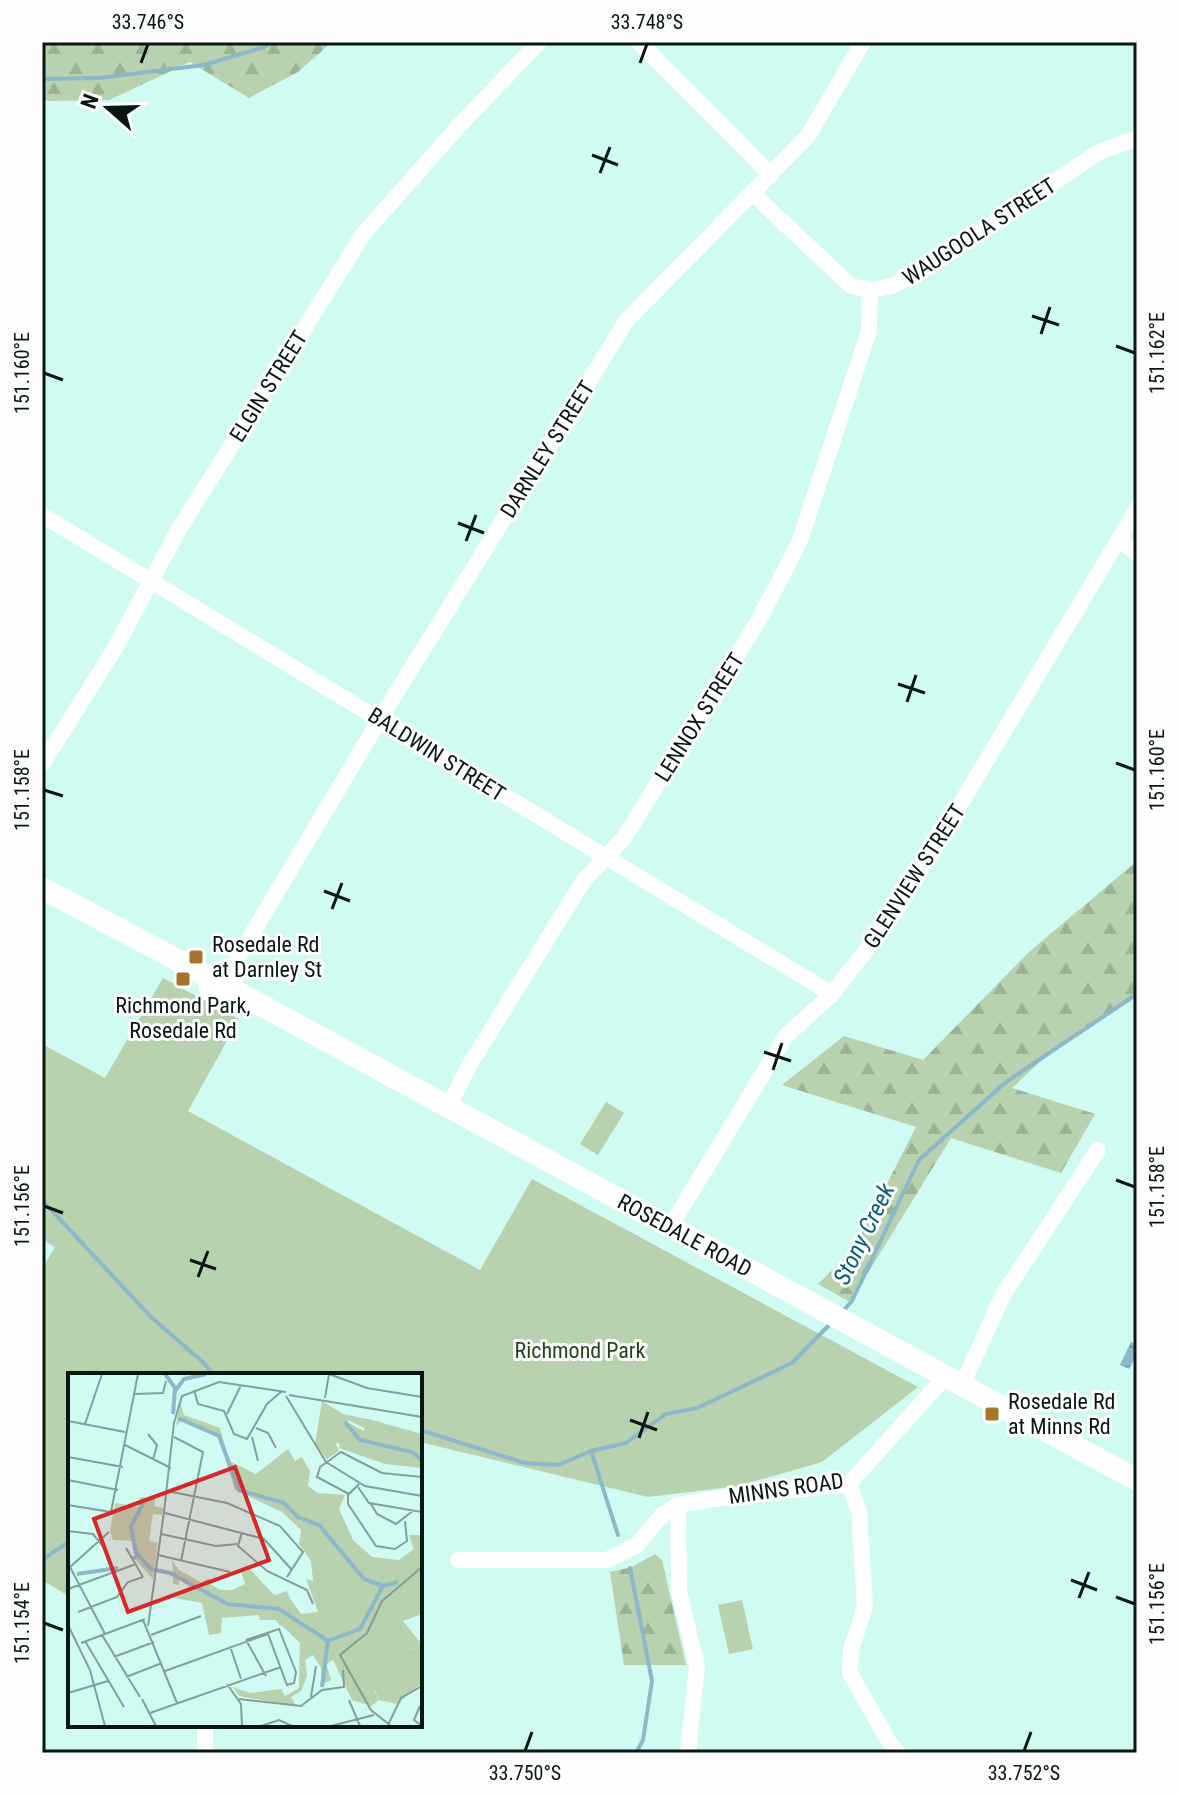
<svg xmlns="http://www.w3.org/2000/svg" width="1179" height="1795" viewBox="0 0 1179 1795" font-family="'Roboto Condensed',sans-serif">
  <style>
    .forest { fill: url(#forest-firs) }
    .green { fill: #b8d1af }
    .water { fill: url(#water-waves) }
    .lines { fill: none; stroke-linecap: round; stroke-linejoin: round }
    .stream { stroke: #8cb8ca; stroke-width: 4 }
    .street { stroke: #fff; stroke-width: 16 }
    .secondary { stroke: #fff; stroke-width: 22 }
    .ticks { fill: none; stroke: #071714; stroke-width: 3 }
    .poi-dot { fill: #a6742a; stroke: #fefefe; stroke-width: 3 }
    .labels { text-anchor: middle; stroke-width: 6; stroke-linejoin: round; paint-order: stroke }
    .street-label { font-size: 22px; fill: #071714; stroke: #fefefe }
    .poi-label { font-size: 22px; fill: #071714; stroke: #fefefe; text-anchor: start }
    .park-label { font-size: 22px; fill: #254718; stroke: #fefefe }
    .water-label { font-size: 24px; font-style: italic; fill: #045e78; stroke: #fefefe }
    .inset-river { fill: none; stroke: #8cb8ca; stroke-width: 4 }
    .inset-road { fill: none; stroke: #80a099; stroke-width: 2 }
    .view { fill: #d62828; fill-opacity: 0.15; stroke: #d62828; stroke-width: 4 }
    .inset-edge { fill: none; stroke: #071714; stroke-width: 4 }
    .neatline { fill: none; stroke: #071714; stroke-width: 3 }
    .ticks-label { font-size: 20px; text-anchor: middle; fill: #071714 }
  </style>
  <defs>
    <pattern id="forest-firs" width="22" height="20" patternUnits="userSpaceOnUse" patternTransform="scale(2)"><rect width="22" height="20" fill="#b8d1af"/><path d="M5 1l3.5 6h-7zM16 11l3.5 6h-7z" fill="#9db396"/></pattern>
    <pattern id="water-waves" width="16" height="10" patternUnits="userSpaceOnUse" patternTransform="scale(2)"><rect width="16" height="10" fill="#8cb8ca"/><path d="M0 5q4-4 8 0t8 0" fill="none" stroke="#779dad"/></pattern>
  </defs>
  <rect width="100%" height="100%" fill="#d0fbf2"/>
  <g class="forest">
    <polygon points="42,42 332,42 298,72 249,98 190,62 109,100 49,101 42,100"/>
    <polygon points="1137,861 1137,993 1056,1047 1012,1088 1095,1114 1061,1173 951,1138 850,1302 818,1284 853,1250 916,1127 782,1085 844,1036 923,1060 1029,952"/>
    <polygon points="655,1554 662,1560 686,1665 624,1665 610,1572 632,1567"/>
  </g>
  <g class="green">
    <polygon points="163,978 239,1019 188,1111 480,1270 532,1179 918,1387 822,1462 738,1486 648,1497 420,1442 420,1375 70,1375 70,1597 42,1580 42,1269 55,1247 42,1239 42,1044 105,1078"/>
    <polygon points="606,1102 624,1113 598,1155 580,1144"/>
    <polygon points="742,1600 753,1649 729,1654 718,1605"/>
  </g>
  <polygon class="water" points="1131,1342 1137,1345 1137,1354 1129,1369 1120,1365"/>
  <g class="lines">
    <g class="stream">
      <polyline points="42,79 99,78 204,65 264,47 271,42"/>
      <polyline points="42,1200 150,1316 205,1364 213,1375"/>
      <polyline points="843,1311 852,1301 919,1160 1006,1082 1137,994"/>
      <polyline points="420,1430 525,1463 558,1465 591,1451"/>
      <polyline points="618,1535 591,1451 626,1443 666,1414 697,1408 792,1363 831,1323"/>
      <polyline points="42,1560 70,1541"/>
      <polyline points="630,1568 652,1681 643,1740 636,1753"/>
    </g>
    <g class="street">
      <polyline points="639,42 771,175"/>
      <polyline points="752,193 851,286 870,290 892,286 942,258 1099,152 1137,138"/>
      <polyline points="42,515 832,994"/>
      <polyline points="1119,539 1137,554"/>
      <polyline points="42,764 114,650 179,529 364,233 459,126 539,42"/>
      <polyline points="228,974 380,719 627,320 808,136 863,42"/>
      <polyline points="448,1107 470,1064 584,880 624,838 757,623 799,543 869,331 870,290"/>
      <polyline points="670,1227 786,1036 832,994 897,910 1137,509"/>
      <polyline points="962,1385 1003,1295 1098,1150"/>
      <polyline points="849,1484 859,1512 865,1607 851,1650 850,1673 889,1742 898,1753"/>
      <polyline points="678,1505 679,1591 697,1666 688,1753"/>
      <polyline points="458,1560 607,1560 637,1545 662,1515 678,1505 721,1498 849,1484 945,1377"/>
      <polyline points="205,1725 205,1753"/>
    </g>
    <g class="secondary">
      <polyline points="42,888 211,978"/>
      <circle cx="221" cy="984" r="12"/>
      <path id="s1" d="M233 990 1137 1480"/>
    </g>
  </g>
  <path class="ticks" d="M141 63 148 44M640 63 647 44M592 155 618 165M600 173 610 147M1032 316 1059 325M1041 334 1050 307M1116 346 1135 353M44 373 63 380M458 523 484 533M466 541 476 515M898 684 925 693M907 702 916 675M1116 763 1135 770M44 790 63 796M324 891 350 901M332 909 342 883M764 1052 791 1061M773 1070 782 1043M1116 1180 1135 1187M44 1206 63 1213M190 1260 216 1269M198 1277 208 1251M630 1420 657 1430M639 1438 648 1412M1071 1580 1097 1590M1116 1597 1135 1604M1079 1598 1089 1572M44 1623 63 1630M525 1751 532 1732M1024 1751 1031 1732"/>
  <g class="poi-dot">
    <rect x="188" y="949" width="16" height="16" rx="4"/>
    <rect x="175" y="971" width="16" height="16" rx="4"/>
    <rect x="984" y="1406" width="16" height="16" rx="4"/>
  </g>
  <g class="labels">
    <g class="street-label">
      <text transform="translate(979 231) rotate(-33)" y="8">WAUGOOLA STREET</text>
      <text transform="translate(268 386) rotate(-58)" y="8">ELGIN STREET</text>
      <text transform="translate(547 449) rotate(-58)" y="8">DARNLEY STREET</text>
      <text transform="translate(699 717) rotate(-58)" y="8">LENNOX STREET</text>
      <text transform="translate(437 754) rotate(32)" y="8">BALDWIN STREET</text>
      <text transform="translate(914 876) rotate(-57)" y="8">GLENVIEW STREET</text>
      <text dy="8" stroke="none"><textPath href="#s1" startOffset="514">ROSEDALE ROAD</textPath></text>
      <text transform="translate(786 1488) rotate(-8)" y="8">MINNS ROAD</text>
    </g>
    <g class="poi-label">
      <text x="212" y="952">Rosedale Rd<tspan x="212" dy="25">at Darnley St</tspan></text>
      <text x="183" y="1013" text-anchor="middle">Richmond Park,<tspan x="183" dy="25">Rosedale Rd</tspan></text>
      <text x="1008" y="1409">Rosedale Rd<tspan x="1008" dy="25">at Minns Rd</tspan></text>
    </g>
    <g class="park-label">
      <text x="580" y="1358">Richmond Park</text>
    </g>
    <g class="water-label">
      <text transform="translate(864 1234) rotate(-64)" y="8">Stony Creek</text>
    </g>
  </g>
  <g transform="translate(68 1373)">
    <rect width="354" height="354" fill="#d0fbf2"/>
    <path d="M112 29 116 42 152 55 161 88 188 101 220 76 227 88 234 84 242 98 240 113 250 120 277 122 271 136 285 167 304 184 331 187 346 176 341 162H354V241L335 248 352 269 348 275 328 277 313 298 306 318 311 327 303 333 284 327 265 287 258 291 263 307 253 312V295L245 282 237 287 239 303 233 318 223 324 228 333 171 323 165 314 182 320 213 316 217 323 231 315 232 270 208 247 190 242 154 245 153 260 141 262 134 230 100 224 123 215 111 206V212L105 211V202L89 199H105L104 187 111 197 133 209 142 205 140 210 158 220 177 211 173 198 181 195 205 221 224 228 233 241 250 239 238 206 245 208 243 188 231 171 233 157 214 139 167 117 150 63 113 48 108 53ZM300 46 354 61V95L317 91 271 75 279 49 296 58Z" fill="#b8d1af"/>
    <path d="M254 28 275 41 313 49 310 62 280 47 281 75 267 69 271 78 259 86 247 71ZM72 124 87 126 86 133 95 135 94 142 85 141 81 168 90 170 85 206 68 188 66 168 45 167 42 158 47 130 70 134ZM149 217H163L167 234 151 240 143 219ZM219 218 226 236 238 244 212 253 208 247H192L186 230ZM352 269 354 310 329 331 311 327 302 307 307 299 328 277 348 275Z" fill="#b8d1af"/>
    <path class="inset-river" d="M97 1 107 15 105 41M107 18 116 6 138 1M110 45 151 63 171 117 216 130 230 144 251 152 296 206 315 213M277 49 292 67 344 79 354 87M68 181 63 154 77 126M65 186 70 182 83 196 102 200 160 231 211 236 260 268M9 201 50 195M254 314 260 268 292 256 315 213 330 209"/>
    <path class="inset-road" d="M261 1 299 15 354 24M126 17 130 31 156 38 166 61 179 66 199 31 213 19M66 21 95 20 98 8M221 22 354 44M218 23 258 89 297 113 354 123M257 25 261 1M159 41 173 12M0 48 57 59M17 51 34 1M188 55 200 60 208 75M80 61 89 72 85 87M106 64 135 79 113 188M184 64 190 88M57 72 103 95M0 84 55 94M0 107 50 117M291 111 280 122V131L308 173 327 176 339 168 337 148M290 114 301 130 354 139M99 118 159 130 212 153 235 179 219 204M281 121 249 104 252 94 273 79 314 100 354 104M303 131 309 141 328 151 346 137M0 132 43 139 70 1M96 139 106 50 114 23 151 9 218 19M97 140 196 166 224 197M0 158 25 161 38 177M174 159 170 173 199 198 239 217 245 231M93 161 148 173 169 171M58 175 75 204M90 182 162 199M2 194 37 261M2 194 41 159M0 216 68 191M10 239 49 224 60 209 75 204M75 247 109 330M0 252 22 297 37 353M80 253 96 139M34 262 72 324M83 262 133 243M178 267 198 303M17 268 56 334M13 270 77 246M162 273 173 306M46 284 86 269M97 298 200 261 219 312 226 310 228 299 211 256 178 267M58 304 94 290M159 311 173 331 174 353M0 320 40 308M243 324 248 293M74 326 88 353M171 326 233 333 254 317 276 314 275 297M281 327 292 353M352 333 346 347 354 353M82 340 213 294M320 352 333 325 354 313M193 353 211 347 224 353M263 353 306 342M323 353 303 337 272 282 299 260 314 228 354 194"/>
    <path class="view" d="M167 94 201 187 60 239 26 146Z"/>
    <rect width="354" height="354" class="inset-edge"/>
  </g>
  <rect width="1179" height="1795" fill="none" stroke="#fefefe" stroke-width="88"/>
  <g transform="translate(108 108) rotate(290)" stroke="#fefefe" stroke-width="6" paint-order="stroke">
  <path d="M0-6L14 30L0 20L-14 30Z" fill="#071714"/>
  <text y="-12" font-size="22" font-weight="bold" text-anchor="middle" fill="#071714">N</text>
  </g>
  <rect x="44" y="44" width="1091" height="1707" class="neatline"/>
  <g class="ticks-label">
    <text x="148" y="29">33.746°S</text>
    <text x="647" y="29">33.748°S</text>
    <text transform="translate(1157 353) rotate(-90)" y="7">151.162°E</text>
    <text transform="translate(22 373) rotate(-90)" y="7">151.160°E</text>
    <text transform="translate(1157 770) rotate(-90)" y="7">151.160°E</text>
    <text transform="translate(22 790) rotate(-90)" y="7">151.158°E</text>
    <text transform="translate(1157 1187) rotate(-90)" y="7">151.158°E</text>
    <text transform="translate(22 1206) rotate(-90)" y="7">151.156°E</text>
    <text transform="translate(1157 1604) rotate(-90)" y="7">151.156°E</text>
    <text transform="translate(22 1623) rotate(-90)" y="7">151.154°E</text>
    <text x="525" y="1780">33.750°S</text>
    <text x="1024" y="1780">33.752°S</text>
  </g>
</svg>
